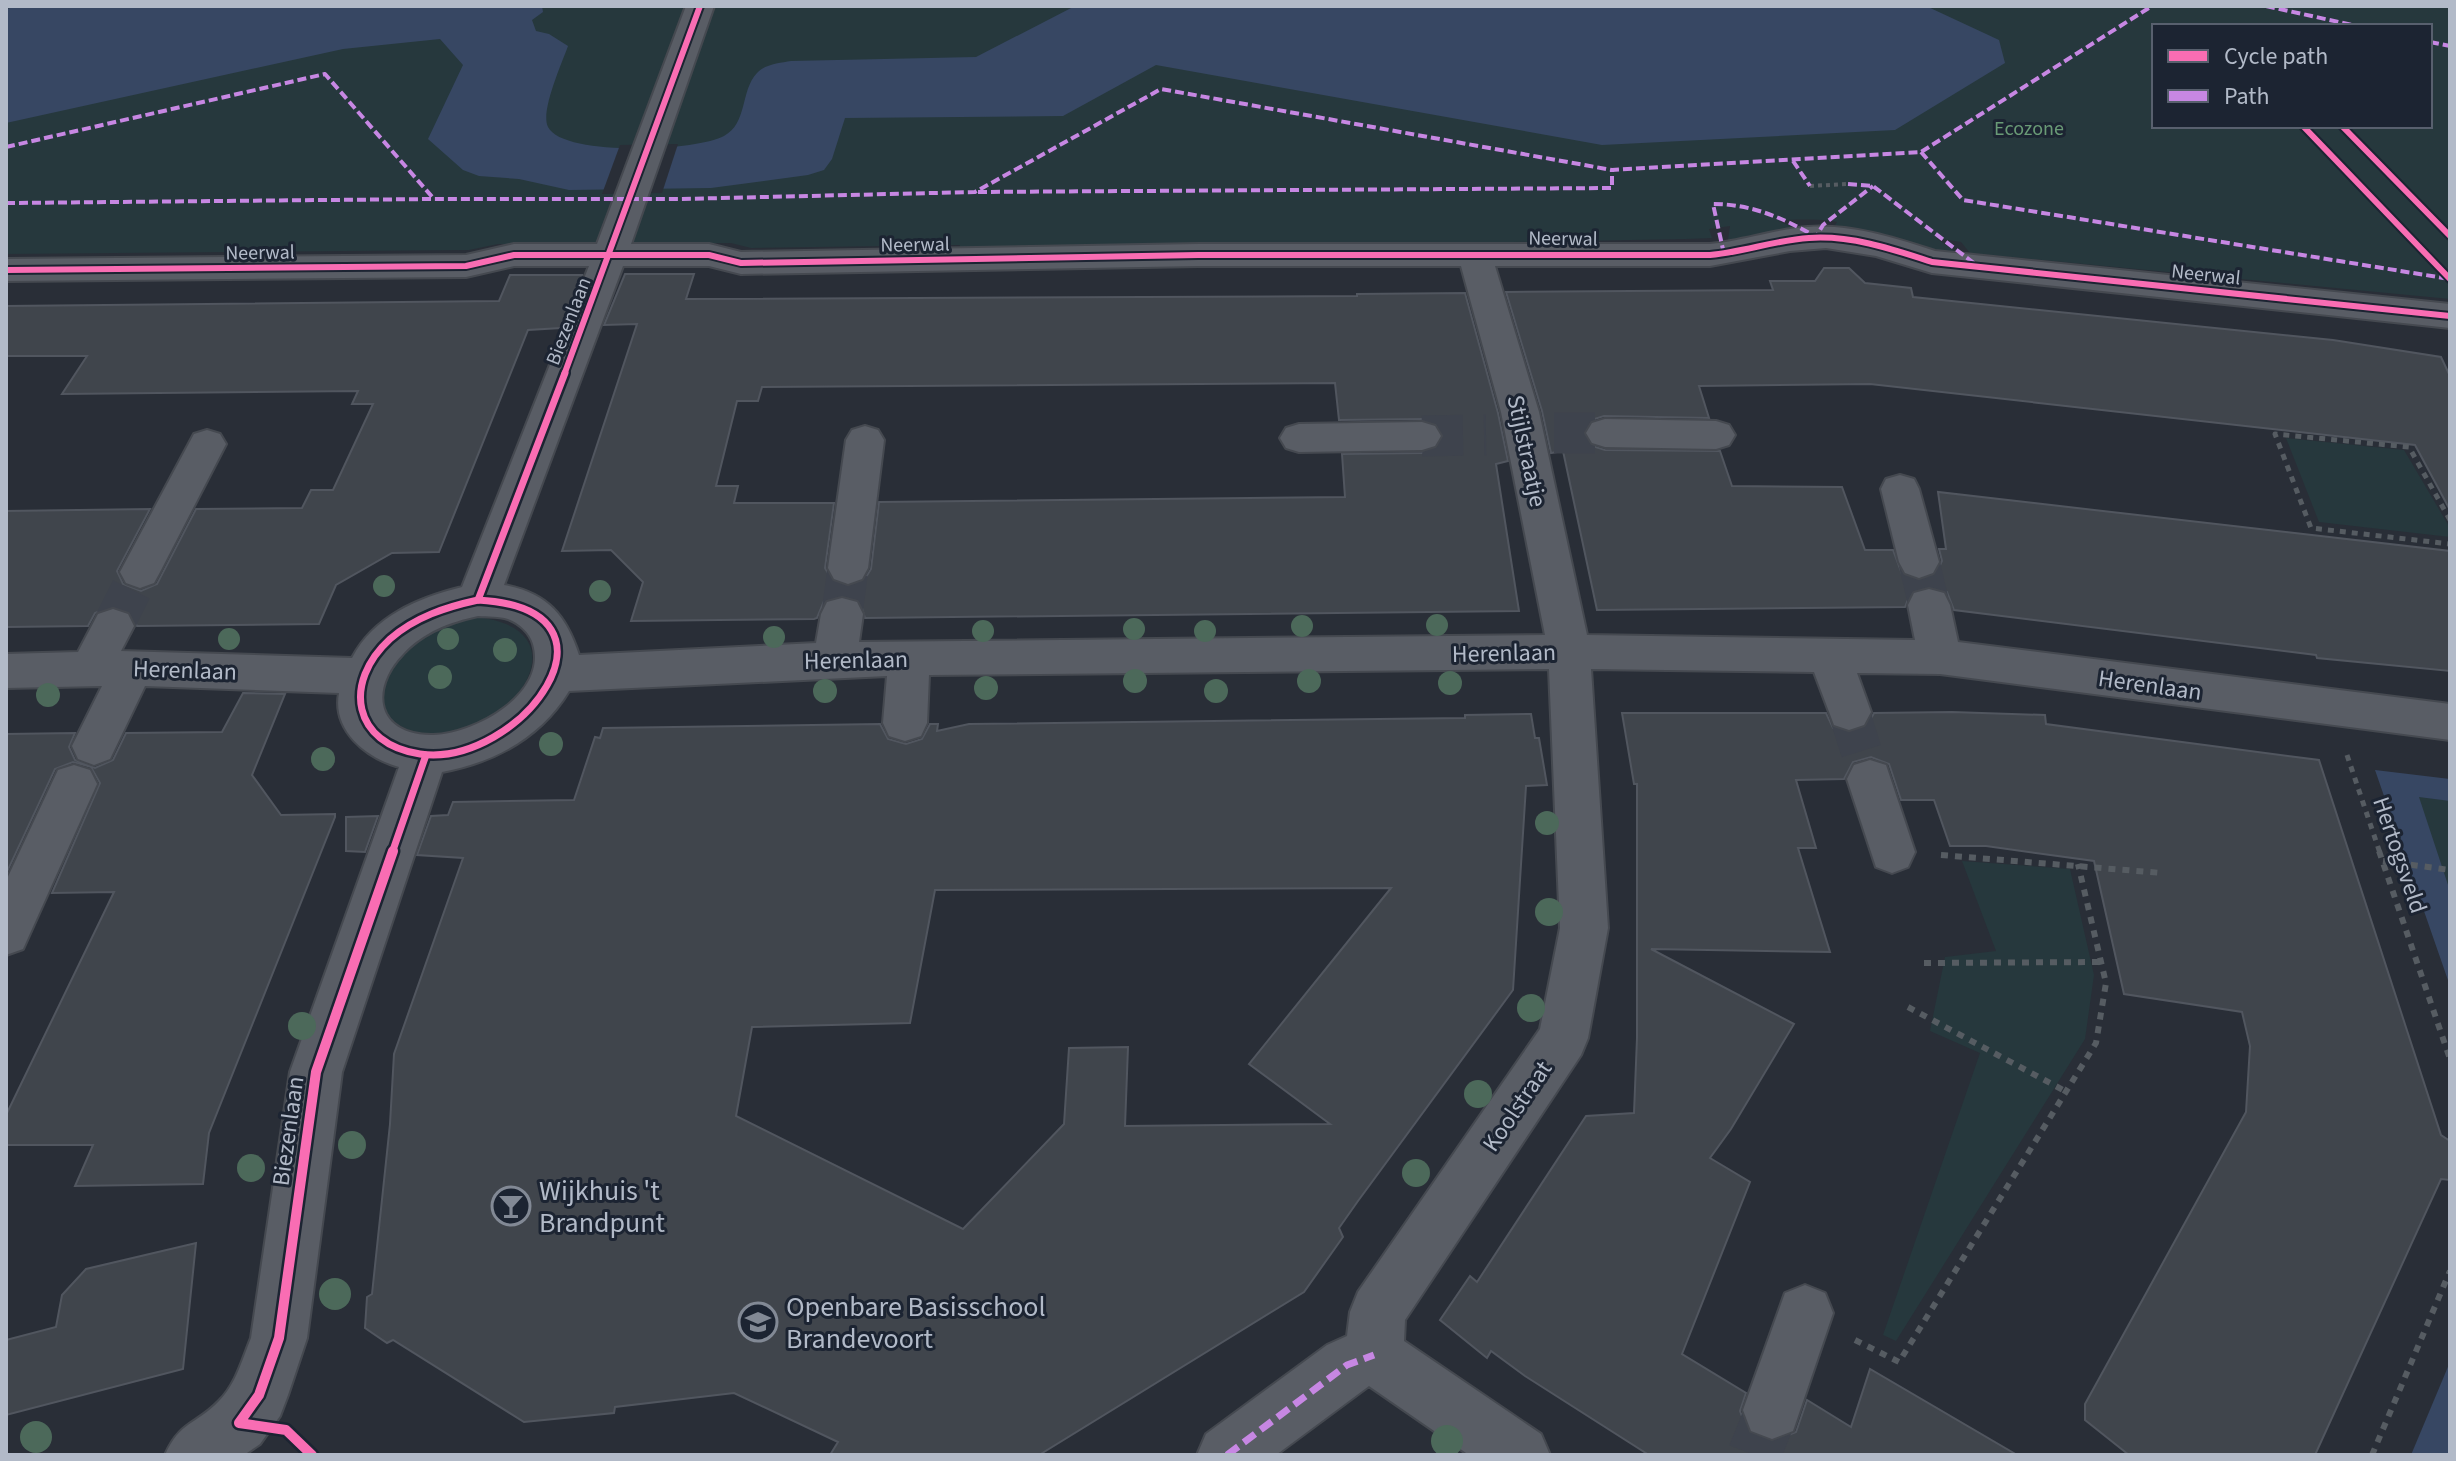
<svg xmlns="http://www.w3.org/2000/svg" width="2456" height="1461" viewBox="0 0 2456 1461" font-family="'Source Sans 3',sans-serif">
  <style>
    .green { fill: #26383d; fill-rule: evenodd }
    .water { fill: #374763 }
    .pier { fill: #292e37 }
    .building { fill: #40454c; stroke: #51565f; stroke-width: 2; fill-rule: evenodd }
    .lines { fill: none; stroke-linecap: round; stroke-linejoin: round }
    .minor-tunnel-far1 { stroke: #3e434d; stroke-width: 41; stroke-dasharray: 41 21; stroke-linecap: butt }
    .minor-tunnel { stroke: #3e434d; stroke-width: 53; stroke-dasharray: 53 26; stroke-linecap: butt }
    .minor-casing { stroke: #454950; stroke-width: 4 }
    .path-far2 { stroke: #565c62; stroke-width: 4; stroke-dasharray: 4 4; stroke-linecap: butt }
    .path-far1 { stroke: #565c62; stroke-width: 5; stroke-dasharray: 6 6; stroke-linecap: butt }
    .path { stroke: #565c62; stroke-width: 6; stroke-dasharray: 7 7; stroke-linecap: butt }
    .minor { fill: #595d65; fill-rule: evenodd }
    .quiet-far1 { stroke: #c787e3; stroke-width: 4; stroke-dasharray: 9 4; stroke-linecap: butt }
    .quiet { stroke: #c787e3; stroke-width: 7; stroke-dasharray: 14 7; stroke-linecap: butt }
    .cycleway-far2-casing { stroke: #1c2432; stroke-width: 10 }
    .cycleway-far1-casing { stroke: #1c2432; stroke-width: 12 }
    .cycleway-casing { stroke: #1c2432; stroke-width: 15 }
    .cycleway-far2 { stroke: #f96db3; stroke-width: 6 }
    .cycleway-far1 { stroke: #f96db3; stroke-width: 7 }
    .cycleway { stroke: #f96db3; stroke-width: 10 }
    .tree { fill: #4c695a }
    .labels { text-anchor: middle; stroke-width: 6; stroke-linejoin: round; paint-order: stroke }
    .far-park-label { font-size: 20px; fill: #699a76; stroke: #1c2432 }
    .far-street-label { font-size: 20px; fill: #b2bac8; stroke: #1c2432 }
    .street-label { font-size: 24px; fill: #b2bac8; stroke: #1c2432 }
    .near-poi-label { font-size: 28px; fill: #b2bac8; stroke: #1c2432; text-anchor: start }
  </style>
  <rect width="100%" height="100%" fill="#292e37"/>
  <g class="green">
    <path d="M6 6H2450V299L1970 253 1961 242 1936 238 1964 258 1832 230 1837 222C1823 219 1792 219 1778 221L1800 230 1727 246 1730 226 1709 229 1712 238 1686 239 958 252 960 245 751 248 731 243 498 244 469 250 6 254ZM2154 26H2430V126H2154Z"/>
    <polygon points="2286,438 2404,450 2450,528 2450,537 2319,522"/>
    <path d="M477 617C594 631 500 747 429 735 382 728 361 695 396 655 413 634 451 621 477 617Z"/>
    <polygon points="2397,786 2450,793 2450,944"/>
    <polygon points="1962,861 2070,869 2094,975 2085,1039 1896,1341 1883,1335 1980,1053 1930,1031 1945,957 1996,951"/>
  </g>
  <g class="water">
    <path d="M18 6H542L543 12 532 20 536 31 549 34 568 46C562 63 540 112 548 127 563 157 698 151 724 136 748 123 740 91 757 73 765 64 780 63 791 61L976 57 1075 6H1926L1999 40 2005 63 1895 130 1602 145 1156 65 1063 116 845 118 832 159 824 170 808 175 711 188 569 190 519 179 479 176 463 170 428 139 463 65 440 39 343 49 6 123V9Z"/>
    <polygon points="2375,770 2450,779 2450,801 2419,797 2450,891 2450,986"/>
    <polygon points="2450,1362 2450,1455 2411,1455"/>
  </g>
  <polygon class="pier" points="678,144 662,193 602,194 620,145"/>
  <g class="building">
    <polygon points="1824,268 1849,268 1865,283 1911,288 1913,297 2333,340 2441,357 2450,376 2450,510 2415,445 1870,384 1699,386 1709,418 1604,416 1591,420 1583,431 1589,445 1605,450 1720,451 1732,486 1842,487 1865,550 1893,550 1902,574 1918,581 1936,574 1942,561 1939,549 1946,549 1938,492 2450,551 2450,671 2317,658 2316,655 1954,610 1947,592 1930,586 1911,592 1905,607 1597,610 1563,451 1551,453 1542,411 1506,292 1773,290 1770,281 1815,281"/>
    <path d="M625 274H694L686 299 1357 296V294L1465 293 1498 413 1508 461 1496 464 1519 611 865 618 860 601 841 595 824 601 817 618 814 619 631 621 643 582 611 550 562 551 637 324 604 325ZM1335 383 1339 420 1423 419 1438 424 1444 438 1436 449 1422 453 1342 454 1345 497 879 502 871 569 863 582 849 587 833 582 825 568 834 503H734L738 486H716L737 401H758L762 387Z"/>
    <polygon points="510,275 582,275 561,328 528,330 439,552 392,553 336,585 319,624 137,626 129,611 112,606 95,613 88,626 6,627 6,511 150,509 117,571 123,584 141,591 157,584 196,509 302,508 311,490 333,490 373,404 352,404 358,391 62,394 87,356 6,356 6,306 499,301"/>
    <polygon points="243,693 285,694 252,775 281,815 335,814 335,817 209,1133 203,1184 75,1186 93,1145 6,1145 6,1115 114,892 52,893 100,783 91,767 73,762 55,769 6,874 6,734 75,733 69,747 75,760 95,768 113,760 126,733 222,732"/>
    <polygon points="1952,712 2045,715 2046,724 2319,760 2441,1135 2450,1141 2450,1180 2441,1179 2315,1455 2129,1455 2085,1420 2085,1404 2246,1112 2250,1046 2242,1012 2124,994 2094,861 1986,846 1950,846 1934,800 1901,800 1889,764 1871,757 1853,762 1844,779 1796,780 1816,848 1798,848 1830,952 1651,949 1794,1024 1731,1129 1710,1158 1750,1182 1682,1354 1746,1393 1740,1411 1748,1432 1771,1442 1796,1432 1807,1400 1851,1427 1870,1369 2017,1455 1649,1455 1525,1376 1491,1351 1487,1358 1440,1320 1470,1276 1477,1282 1586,1116 1634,1113 1637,1038 1637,784 1634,784 1622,713 1826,713 1833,728 1850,733 1867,726 1874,713"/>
    <path d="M1531 714 1535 738H1539L1547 785 1526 786 1513 990 1358 1201 1339 1228 1343 1237 1304 1292 1039 1455H830L838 1442 734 1393 615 1407 614 1413 524 1422 393 1340 387 1343 365 1328 367 1297 372 1294 390 1124 394 1054 463 858 417 855 431 816 448 815 453 802 574 800 595 737 600 738 603 728 880 724 888 739 906 744 922 739 930 724H938L937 731 969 724 1465 718V715ZM1391 888 1249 1064 1330 1124 1125 1126 1128 1047 1069 1048 1064 1124 963 1229 736 1116 752 1027 910 1023 935 890Z"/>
    <polygon points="378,816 365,852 346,851 346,817"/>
    <polygon points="196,1243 183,1369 6,1415 6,1340 56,1327 62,1295 86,1269"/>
  </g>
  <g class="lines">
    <g class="minor-tunnel-far1">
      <polyline points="1554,433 1605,433"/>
      <polyline points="1422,436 1486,435"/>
      <polyline points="1919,562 1929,605"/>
      <polyline points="842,614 848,568"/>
      <polyline points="113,626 140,572"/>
      <polyline points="1849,712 1870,779"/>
    </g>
    <polyline class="minor-tunnel" points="1754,1455 1772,1410"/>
    <defs>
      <g id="minor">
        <path d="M686 6H714L631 244H709L741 252 1198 244H1710C1743 241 1775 229 1808 227 1851 224 1895 238 1935 251L2450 304V328L1932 273 1876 256 1826 248 1790 251 1710 266H1495L1539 412 1587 635 1915 640 1908 605 1914 593 1929 589 1944 593 1950 605 1958 642 2450 704V740L1940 674 1857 673 1871 712 1864 725 1849 730 1834 725 1814 672 1591 669 1608 928 1588 1038 1581 1055 1405 1320 1404 1341 1541 1434 1550 1455H1469L1369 1386 1276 1455H1197L1206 1434 1327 1345 1347 1336 1350 1312 1358 1292 1540 1029 1560 928 1549 669 929 675 927 723 921 736 905 741 889 736 883 723 887 676 569 691C541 737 495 762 442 772L342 1072 307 1338 288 1395 280 1416 260 1444 244 1455H165C180 1421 196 1425 219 1401 236 1384 242 1360 251 1338L290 1072 399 767C367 758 332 731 339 693L145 686 110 759 94 765 78 759 72 746 102 686 6 688V654L78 652 98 614 113 609 128 614 134 626 121 651 352 658C374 616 418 598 462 587L589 266H514L466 277 6 281V259L466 255 514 244H597ZM623 266H709L741 274 1198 266H1461L1501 412 1545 635 859 642 863 614 857 602 842 598 827 602 821 614 816 643 579 655C566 615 547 593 504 585ZM478 616C488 617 499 616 508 619 519 623 530 633 533 644 548 694 475 734 433 735 377 736 368 690 403 654 423 632 450 622 478 616Z"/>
        <polygon points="1605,419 1716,421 1729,425 1735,435 1729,445 1716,449 1605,447 1592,443 1586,433 1592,423"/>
        <polygon points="1422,422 1435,426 1441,436 1435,446 1422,450 1299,452 1286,448 1280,438 1286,428 1299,424"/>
        <polygon points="865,426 878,430 884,440 868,568 862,579 848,584 834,579 828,568 846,440 852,430"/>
        <polygon points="207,430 220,434 226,444 160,572 154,583 140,588 126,583 120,572 194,434"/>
        <polygon points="1900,475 1914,479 1919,489 1939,562 1933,573 1919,578 1905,573 1899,562 1881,489 1886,479"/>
        <polygon points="1870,760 1886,765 1915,852 1908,867 1892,873 1876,867 1847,779 1854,765"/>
        <polygon points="74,765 90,770 97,784 23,949 6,955 6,881 58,770"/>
        <polygon points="1805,1285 1825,1293 1833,1313 1793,1431 1772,1439 1751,1431 1743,1410 1785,1293"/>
      </g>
    </defs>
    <use href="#minor" class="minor-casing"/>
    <polyline class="path-far2" points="1810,186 1848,184"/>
    <g class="path-far1">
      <polyline points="2450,520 2409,447 2275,434 2311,528 2450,544"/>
      <polyline points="2347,755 2380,853"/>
    </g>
    <g class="path">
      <polyline points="2379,851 2450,1059"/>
      <polyline points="1941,855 2162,873"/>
      <polyline points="2383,861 2450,870"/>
      <polyline points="1924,963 2101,962"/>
      <polyline points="1908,1007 2065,1091"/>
      <polyline points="1855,1340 1899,1362 2096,1043 2106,983 2078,864"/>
      <polyline points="2372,1455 2450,1271"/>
    </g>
    <use href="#minor" class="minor"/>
    <g class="quiet-far1">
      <polyline points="2266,6 2357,26"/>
      <polyline points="2430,42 2450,46"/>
      <polyline points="6,147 325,74 434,199 681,199 975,192 1161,89 1612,170 1921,152 2152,6"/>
      <polyline points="1921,152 1963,200 2450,279"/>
      <polyline points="1793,161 1810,186"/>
      <polyline points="1848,184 1873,186 1975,264"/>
      <polyline points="978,192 1612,188 1612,170"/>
      <polyline points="6,203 434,199"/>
      <path d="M1724 254 1713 204C1751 204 1784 218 1816 237L1823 225 1873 186"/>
    </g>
    <polyline class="quiet" points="1227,1455 1347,1365 1374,1355"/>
    <defs>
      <g id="cycleway-far2">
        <polyline points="2303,126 2450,279"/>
        <polyline points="2342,126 2450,236"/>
        <path d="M6 270 466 266 514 255H709L741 263 1198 255H1710C1743 252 1776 240 1809 238 1851 235 1892 249 1932 262L2450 316"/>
        <polyline points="564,375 700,6"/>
      </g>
      <g id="cycleway-far1">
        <polyline points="478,600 565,373"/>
        <path d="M478 600C640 609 519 768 420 754 353 744 342 683 390 639 415 617 446 607 478 600Z"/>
        <polyline points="392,853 426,755"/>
      </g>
      <polyline id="cycleway" points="312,1455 286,1430 239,1423 259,1395 279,1338 316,1072 393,851"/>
    </defs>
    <use href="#cycleway-far2" class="cycleway-far2-casing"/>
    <use href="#cycleway-far1" class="cycleway-far1-casing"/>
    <use href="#cycleway" class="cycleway-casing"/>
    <use href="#cycleway-far2" class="cycleway-far2"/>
    <use href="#cycleway-far1" class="cycleway-far1"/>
    <use href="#cycleway" class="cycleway"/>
  </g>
  <g class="tree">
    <circle cx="384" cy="586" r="11"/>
    <circle cx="600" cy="591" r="11"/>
    <circle cx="1437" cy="625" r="11"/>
    <circle cx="1302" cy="626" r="11"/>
    <circle cx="1134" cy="629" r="11"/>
    <circle cx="983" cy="631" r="11"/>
    <circle cx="1205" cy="631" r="11"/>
    <circle cx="774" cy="637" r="11"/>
    <circle cx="229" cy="639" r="11"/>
    <circle cx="448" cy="639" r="11"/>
    <circle cx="505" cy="650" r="12"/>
    <circle cx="440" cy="677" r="12"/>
    <circle cx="1135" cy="681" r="12"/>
    <circle cx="1309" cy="681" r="12"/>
    <circle cx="1450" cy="683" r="12"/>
    <circle cx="986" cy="688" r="12"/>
    <circle cx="825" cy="691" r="12"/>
    <circle cx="1216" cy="691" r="12"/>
    <circle cx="48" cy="695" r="12"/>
    <circle cx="551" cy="744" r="12"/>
    <circle cx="323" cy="759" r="12"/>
    <circle cx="1547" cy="823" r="12"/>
    <circle cx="1549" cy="912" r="14"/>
    <circle cx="1531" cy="1008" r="14"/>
    <circle cx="302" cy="1026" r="14"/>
    <circle cx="1478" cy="1094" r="14"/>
    <circle cx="352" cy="1145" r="14"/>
    <circle cx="251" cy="1168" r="14"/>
    <circle cx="1416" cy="1173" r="14"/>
    <circle cx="335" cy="1294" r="16"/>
    <circle cx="36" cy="1437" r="16"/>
    <circle cx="1447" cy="1441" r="16"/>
  </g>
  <defs>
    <symbol id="bar-ring" viewBox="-11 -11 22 22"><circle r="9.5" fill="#1c2432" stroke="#828995" stroke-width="1.5"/><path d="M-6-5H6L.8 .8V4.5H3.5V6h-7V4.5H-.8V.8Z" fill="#828995"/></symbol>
    <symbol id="school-ring" viewBox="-11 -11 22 22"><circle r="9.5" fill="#1c2432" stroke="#828995" stroke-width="1.5"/><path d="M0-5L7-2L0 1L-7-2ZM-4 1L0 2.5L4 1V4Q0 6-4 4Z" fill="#828995"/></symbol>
  </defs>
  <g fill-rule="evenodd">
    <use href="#bar-ring" x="489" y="1184" width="44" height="44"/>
    <use href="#school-ring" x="736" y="1300" width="44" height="44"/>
  </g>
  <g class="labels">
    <g class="far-park-label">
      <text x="2029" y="135">Ecozone</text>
    </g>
    <g class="far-street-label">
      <text transform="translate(1563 238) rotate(1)" y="7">Neerwal</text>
      <text transform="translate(915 244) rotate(-1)" y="7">Neerwal</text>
      <text transform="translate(260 252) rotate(-1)" y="7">Neerwal</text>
      <text transform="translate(2206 274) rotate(6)" y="7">Neerwal</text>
      <text transform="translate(568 321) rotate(-69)" y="7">Biezenlaan</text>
    </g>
    <g class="street-label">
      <text transform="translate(1527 451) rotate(78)" y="8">Stijlstraatje</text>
      <text transform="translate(1504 653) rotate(-1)" y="8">Herenlaan</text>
      <text transform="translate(856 660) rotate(-1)" y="8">Herenlaan</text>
      <text transform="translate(185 670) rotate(2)" y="8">Herenlaan</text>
      <text transform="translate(2150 685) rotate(8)" y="8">Herenlaan</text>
      <text transform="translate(2400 855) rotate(71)" y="8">Hertogsveld</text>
      <text transform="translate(1517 1106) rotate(-56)" y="8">Koolstraat</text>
      <text transform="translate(288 1131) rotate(-82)" y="8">Biezenlaan</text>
    </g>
    <g class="near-poi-label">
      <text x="539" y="1200">Wijkhuis 't<tspan x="539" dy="32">Brandpunt</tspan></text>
      <text x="786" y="1316">Openbare Basisschool<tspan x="786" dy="32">Brandevoort</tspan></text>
    </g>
  </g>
  <rect width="2456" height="1461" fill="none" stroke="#b2bac8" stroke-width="16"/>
  <rect x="2152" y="24" width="280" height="104" fill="#1c2432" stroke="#58606e" stroke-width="2"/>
  <rect x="2168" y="50" width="40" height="12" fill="#f96db3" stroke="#58606e" stroke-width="2"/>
  <text x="2224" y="64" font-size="24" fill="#b2bac8">Cycle path</text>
  <rect x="2168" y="90" width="40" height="12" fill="#c787e3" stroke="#58606e" stroke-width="2"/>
  <text x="2224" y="104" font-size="24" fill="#b2bac8">Path</text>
</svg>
